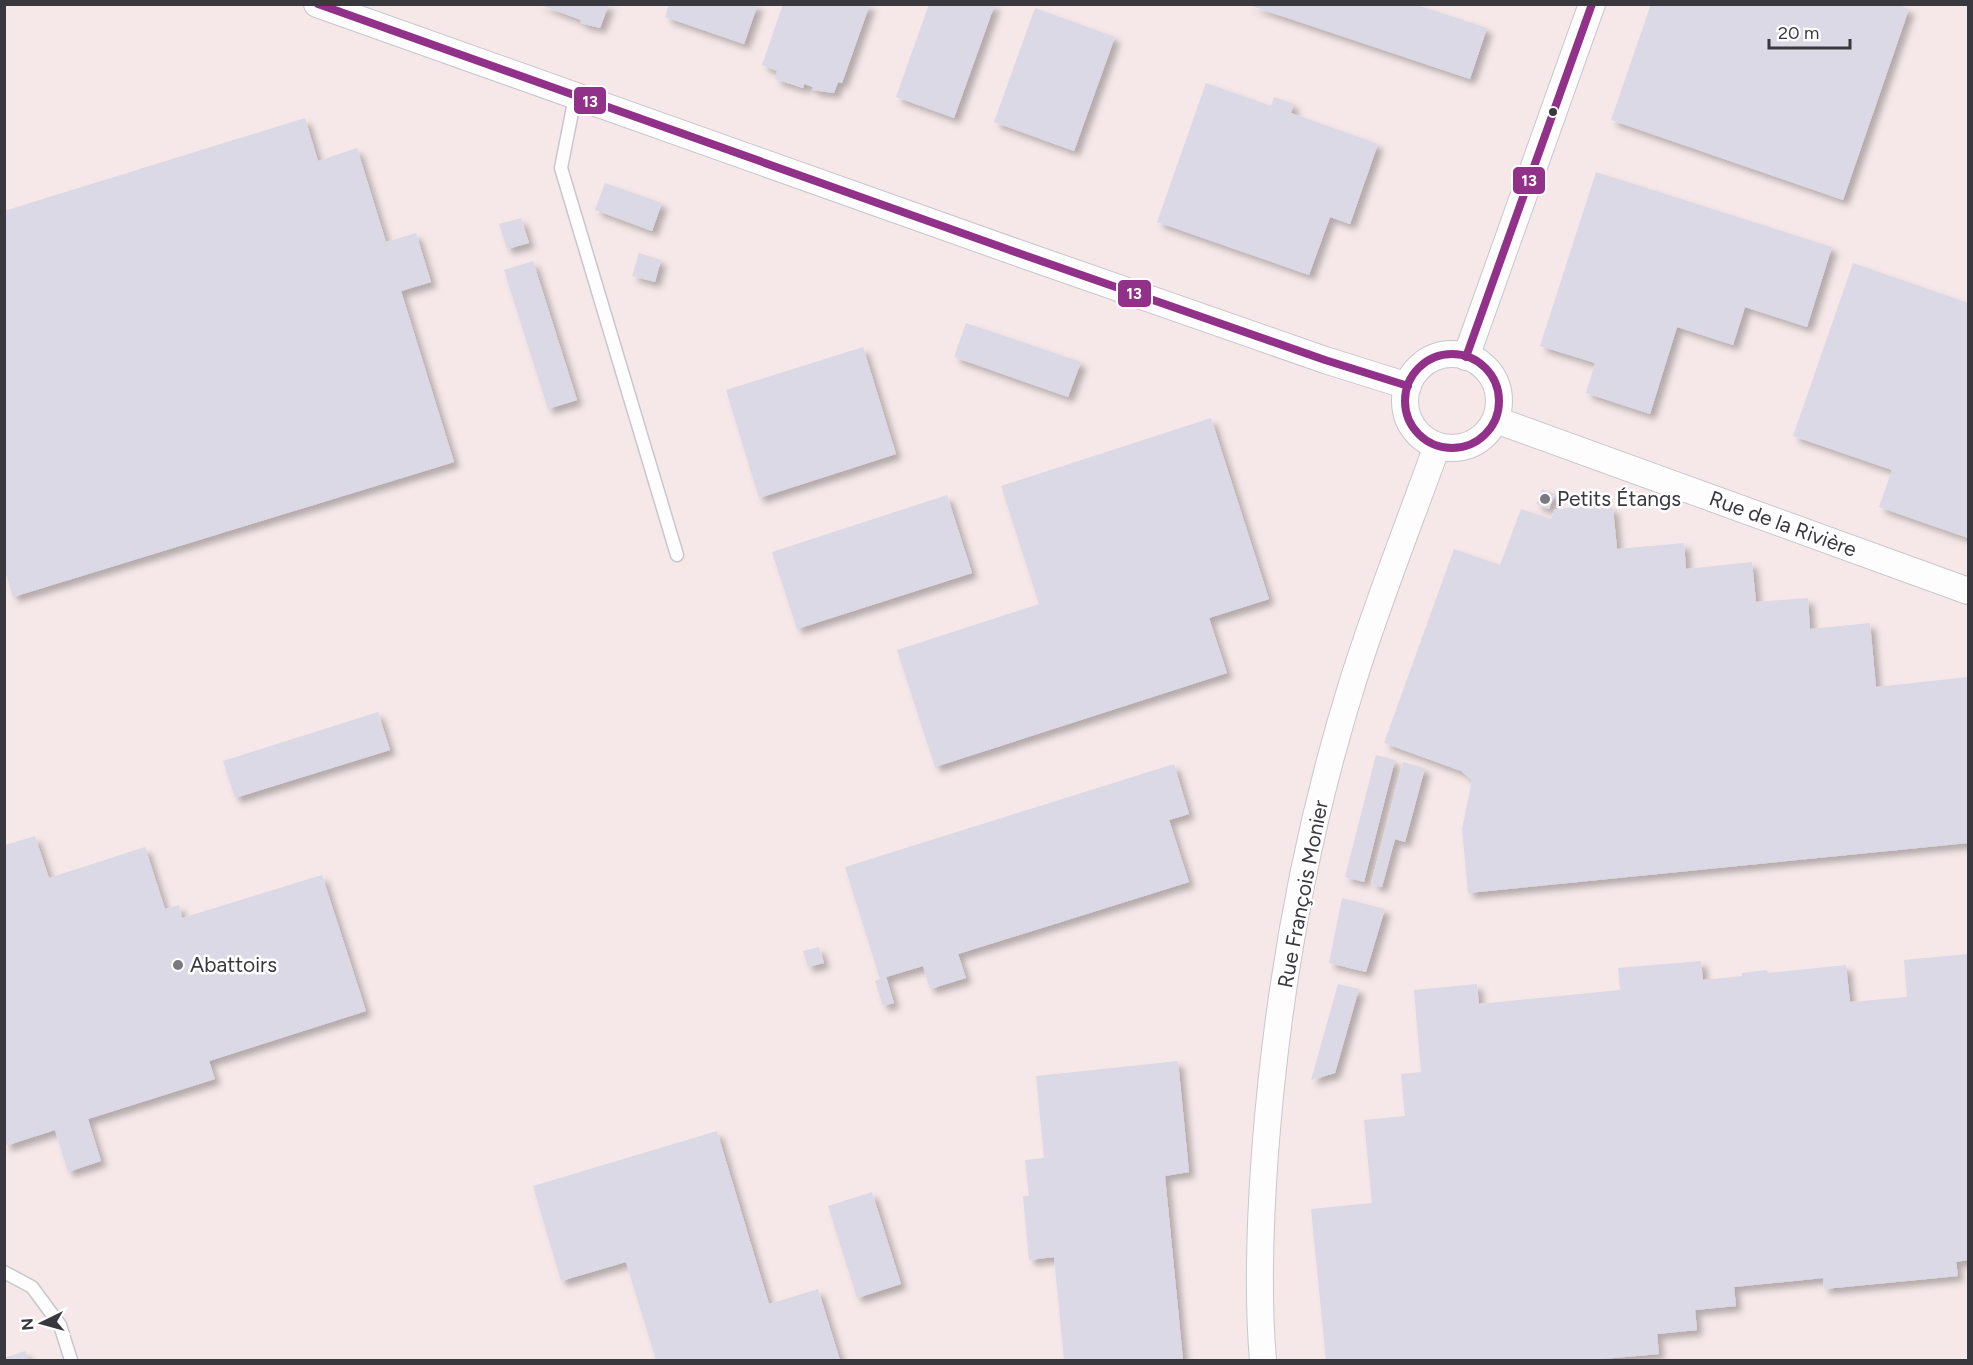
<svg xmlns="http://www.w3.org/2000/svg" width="1973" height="1365" viewBox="0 0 1973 1365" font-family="Figtree,sans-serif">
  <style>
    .industrial { fill: #f6e8e9 }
    .building { fill: #dad9e5; filter: url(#shadow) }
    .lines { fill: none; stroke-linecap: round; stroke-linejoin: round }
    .lane-casing { stroke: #c7c7cd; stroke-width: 15 }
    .street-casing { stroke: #c7c7cd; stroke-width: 28 }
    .lane { stroke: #fdfdfe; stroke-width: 12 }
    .street { stroke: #fdfdfe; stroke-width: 26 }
    .bus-1-casing { stroke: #fff; stroke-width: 12 }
    .bus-1 { stroke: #923189; stroke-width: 8 }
    .bus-dot { fill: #39383f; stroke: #fff; stroke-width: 2 }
    .poi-dot { fill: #7a7980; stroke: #fff; stroke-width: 2 }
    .labels { text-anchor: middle; stroke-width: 5; stroke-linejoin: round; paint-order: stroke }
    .poi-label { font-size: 21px; fill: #39383f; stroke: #fff; text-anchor: start }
    .street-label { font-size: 21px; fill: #39383f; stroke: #fff }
    .line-badge { stroke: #fff; stroke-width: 2 }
    .badge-label { font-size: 16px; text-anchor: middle; font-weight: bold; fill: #fff }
  </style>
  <defs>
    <filter id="shadow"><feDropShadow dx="5.5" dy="5.5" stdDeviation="3" flood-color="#0004"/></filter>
  </defs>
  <rect width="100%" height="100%" fill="#f2f2fa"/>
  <rect class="industrial" x="5" y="5" width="1963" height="1355"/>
  <g class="building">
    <polygon points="538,4 609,4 600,28 580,23 581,20"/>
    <polygon points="669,4 758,4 744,44 665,17"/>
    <polygon points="783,4 870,4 842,83 838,82 834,93 812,90 813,87 804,84 803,88 775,79 777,71 762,65"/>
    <polygon points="929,4 995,4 954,118 896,97"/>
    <polygon points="1651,4 1897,4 1909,9 1843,200 1611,120"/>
    <polygon points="1249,5 1417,5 1487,28 1470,79"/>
    <polygon points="1035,8 1115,37 1074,151 994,122"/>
    <polygon points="1206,83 1271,106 1274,97 1294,104 1291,113 1378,144 1350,224 1330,217 1309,275 1157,222"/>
    <polygon points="305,118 318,161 357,148 386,242 416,233 431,282 401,291 454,462 13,597 4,568 4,211"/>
    <polygon points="1596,172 1832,247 1807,327 1745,307 1733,345 1677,327 1650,414 1586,393 1595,363 1540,346"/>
    <polygon points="605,183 662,203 652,231 595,210"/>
    <polygon points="521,218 529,243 507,249 499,224"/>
    <polygon points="639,253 661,260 655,282 632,276"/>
    <polygon points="533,261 577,400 548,409 504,270"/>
    <polygon points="1853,263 1968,303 1968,538 1879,507 1892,470 1793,436"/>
    <polygon points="966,323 1081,362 1068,397 954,357"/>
    <polygon points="863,347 896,454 759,498 726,390"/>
    <polygon points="1211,418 1269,599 1209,618 1227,673 935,767 897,650 1039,604 1001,486"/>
    <polygon points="1542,489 1555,494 1549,509 1536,504"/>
    <polygon points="947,495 972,573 797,629 772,552"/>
    <polygon points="1594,504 1613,508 1617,549 1684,543 1686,569 1752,562 1756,602 1808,598 1810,629 1870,623 1876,687 1968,677 1968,843 1468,893 1462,829 1472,780 1461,771 1384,743 1454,549 1500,565 1521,509 1551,519 1554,510"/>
    <polygon points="378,712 390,750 235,798 223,761"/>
    <polygon points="1376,755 1395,760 1364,882 1345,877"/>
    <polygon points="1403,762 1425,768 1405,842 1395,839 1382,887 1371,884"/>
    <polygon points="1174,764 1189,814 1169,820 1189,882 958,954 966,978 930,989 923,966 886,977 894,1003 883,1006 875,981 880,979 845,867"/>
    <polygon points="35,836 49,878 145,847 165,909 179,905 182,918 322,875 366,1011 209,1061 215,1079 88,1119 101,1161 68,1172 55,1130 5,1146 5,845"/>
    <polygon points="1342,898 1385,909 1366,972 1329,963"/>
    <polygon points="819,947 824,963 808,967 803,951"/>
    <polygon points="1968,954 1968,1260 1956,1262 1958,1276 1824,1289 1823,1278 1734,1287 1736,1306 1695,1310 1697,1330 1657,1334 1659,1354 1591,1360 1326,1360 1311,1209 1372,1203 1364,1120 1405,1116 1401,1074 1421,1072 1414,990 1477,984 1479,1004 1620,990 1618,968 1701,961 1703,980 1742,976 1742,973 1767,970 1768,973 1846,965 1850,1002 1907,997 1904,960"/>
    <polygon points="1338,984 1359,989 1335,1073 1311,1080"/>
    <polygon points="1178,1061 1189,1172 1165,1176 1183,1360 1064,1360 1054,1257 1029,1260 1023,1196 1029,1196 1025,1160 1044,1158 1036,1076"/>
    <polygon points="717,1131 769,1304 818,1289 840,1360 656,1360 626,1262 561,1281 533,1186"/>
    <polygon points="872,1192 901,1284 857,1298 828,1206"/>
    <polygon points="25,1351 28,1360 4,1360 4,1358"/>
  </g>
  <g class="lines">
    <defs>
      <g id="lane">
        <polyline points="575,97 561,168 677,555"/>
        <polyline points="4,1272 32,1287 60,1325 71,1360"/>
      </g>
      <g id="street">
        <polyline points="317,4 1021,254 1325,360 1408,386"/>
        <circle cx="1452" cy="401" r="47"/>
        <polyline points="1466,357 1592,4"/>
        <polyline points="1496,420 1968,591"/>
        <path d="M1263 1360C1257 1292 1260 1222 1265 1153 1277 994 1305 834 1353 681 1378 601 1409 524 1437 446"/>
      </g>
    </defs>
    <use href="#lane" class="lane-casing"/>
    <use href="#street" class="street-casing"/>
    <use href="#lane" class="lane"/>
    <use href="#street" class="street"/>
    <defs>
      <g id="bus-1">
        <polyline points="318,4 1021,254 1325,360 1408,386"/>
        <circle cx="1452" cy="401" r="47"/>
        <polyline points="1466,357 1592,4"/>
      </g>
    </defs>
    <use href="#bus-1" class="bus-1-casing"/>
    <use href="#bus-1" class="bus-1"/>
  </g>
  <circle class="bus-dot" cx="1553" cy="112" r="5"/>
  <g class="poi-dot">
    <circle cx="1545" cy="499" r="6"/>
    <circle cx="178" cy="965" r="6"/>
  </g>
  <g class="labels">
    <g class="poi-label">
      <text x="1557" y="506">Petits Étangs</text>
      <text x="190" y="972">Abattoirs</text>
    </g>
    <g class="street-label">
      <text transform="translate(1783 524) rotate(20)" y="7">Rue de la Rivière</text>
      <text transform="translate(1303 894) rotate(-79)" y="7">Rue François Monier</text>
    </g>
  </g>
  <g class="line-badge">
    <rect x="573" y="86" width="34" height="29" rx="6" fill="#923189"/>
    <rect x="1512" y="166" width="34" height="29" rx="6" fill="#923189"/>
    <rect x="1117" y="279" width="35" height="29" rx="6" fill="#923189"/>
  </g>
  <g class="badge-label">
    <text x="590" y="107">13</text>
    <text x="1529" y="186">13</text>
    <text x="1134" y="299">13</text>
  </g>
  <rect width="1973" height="1365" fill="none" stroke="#39383f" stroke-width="12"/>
  <g transform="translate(42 1323) rotate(265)" stroke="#ffffff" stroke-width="4.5" paint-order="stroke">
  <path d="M0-4.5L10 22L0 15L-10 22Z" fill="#39383f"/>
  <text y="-9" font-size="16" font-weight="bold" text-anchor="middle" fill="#39383f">N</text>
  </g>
  <path d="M1769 39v9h81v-9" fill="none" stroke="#39383f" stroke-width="3"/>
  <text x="1778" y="39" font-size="18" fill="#39383f" stroke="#ffffff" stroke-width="4.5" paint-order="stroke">20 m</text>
</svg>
